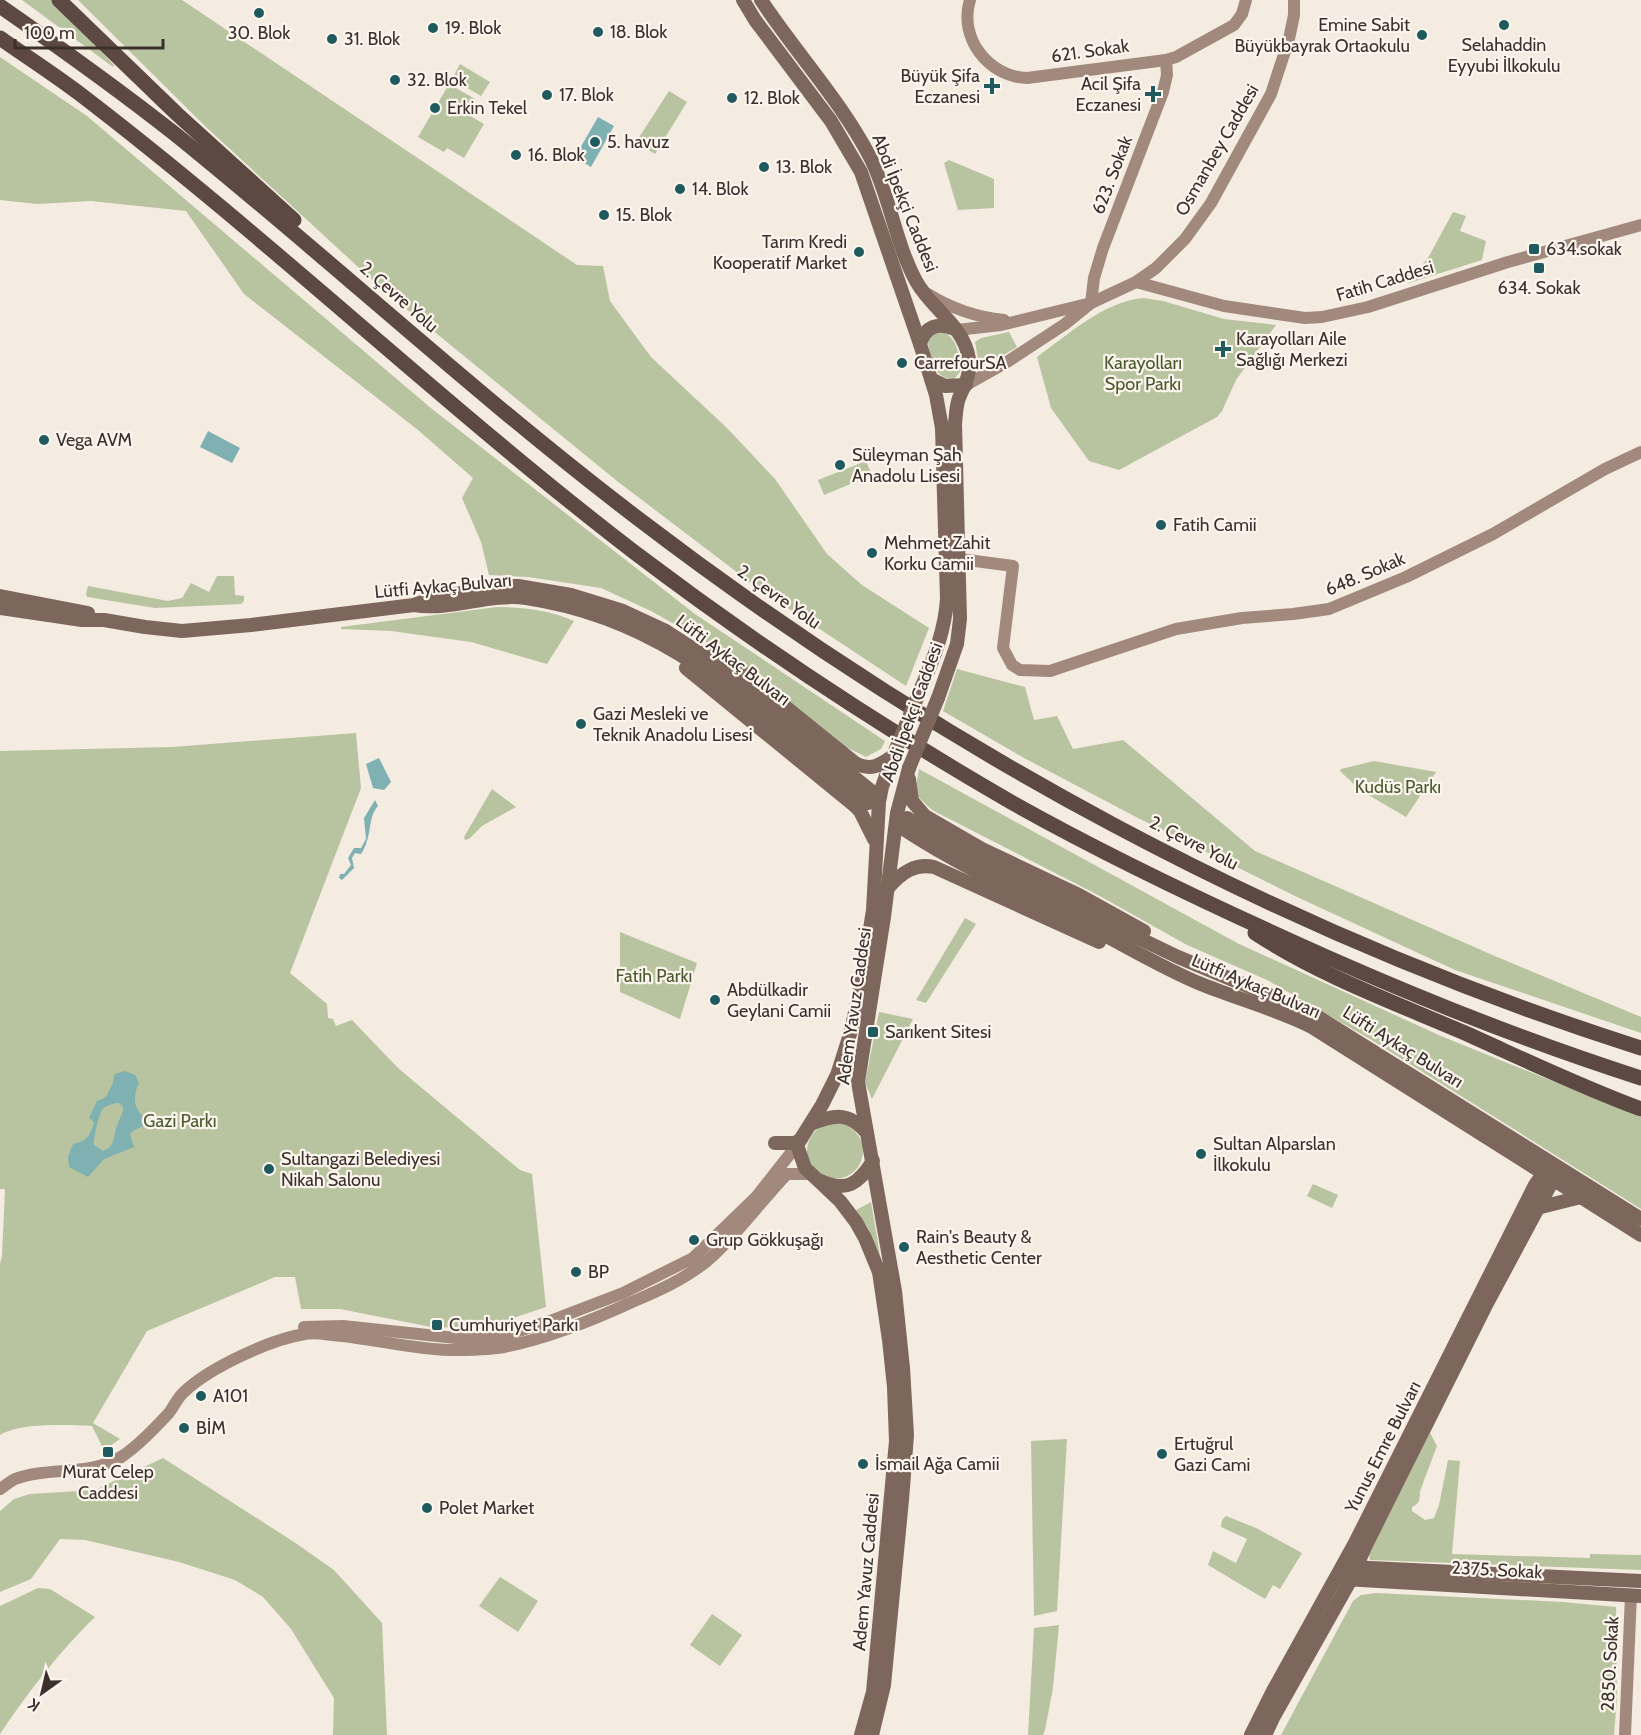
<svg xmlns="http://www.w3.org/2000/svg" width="1641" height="1735" viewBox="0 0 1641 1735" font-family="Cabin,sans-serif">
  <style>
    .green { fill: #b8c4a0 }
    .water { fill: #7fb0b2; fill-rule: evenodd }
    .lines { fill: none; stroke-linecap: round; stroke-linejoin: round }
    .secondary { stroke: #a18a7d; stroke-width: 12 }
    .primary { stroke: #7d675c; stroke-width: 14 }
    .highway { stroke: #5c4a42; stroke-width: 15 }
    .primary-bridge { stroke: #7d675c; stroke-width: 14 }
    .poi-dot { fill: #1f5a5e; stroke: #fbf5ee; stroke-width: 2 }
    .labels { text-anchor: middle; stroke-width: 4.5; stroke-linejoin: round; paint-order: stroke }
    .poi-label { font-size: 18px; fill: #3b302b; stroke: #fbf5ee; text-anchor: start }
    .street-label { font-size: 18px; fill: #3b302b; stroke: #fbf5ee }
    .park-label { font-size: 18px; fill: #4a5a2e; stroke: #fbf5ee }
  </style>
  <rect width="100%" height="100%" fill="#f4ebe1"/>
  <g class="green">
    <polygon points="22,0 52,0 114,65 113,67"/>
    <polygon points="78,0 182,0 577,265 603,266 610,301 651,357 727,428 775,479 827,554 862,585 929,628 906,686 759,589 617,481 382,289 206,127"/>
    <polygon points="0,57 87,116 432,409 695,614 885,741 881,749 866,757 844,746 722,651 651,611 601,588 528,577 489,575 481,542 462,498 473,478 418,430 244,294 186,211 91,201 37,204 0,200"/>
    <polygon points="460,64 490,82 481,96 452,79"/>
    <polygon points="449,84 475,99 467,114 484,124 464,158 447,148 444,152 418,137"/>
    <polygon points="669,91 687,102 655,154 636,142"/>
    <polygon points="949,160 994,179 994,208 958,210 944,163"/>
    <polygon points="1453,212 1466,216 1460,231 1486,241 1482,260 1409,283 1403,277 1418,270 1428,258"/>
    <path d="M1143 298 1163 301 1224 319 1276 325 1236 380 1222 411 1217 417 1119 470 1089 461 1051 408 1037 357C1069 334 1103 302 1143 298Z"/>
    <path d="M938 331C957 333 960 356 960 372L954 379C935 381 929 356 928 340L932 335Z"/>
    <polygon points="1009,332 1017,347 980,369 975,342 981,338"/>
    <polygon points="866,461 872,475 824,495 818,480"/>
    <polygon points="217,576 234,576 235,595 244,596 244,601 241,604 155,608 87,597 86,594 88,586 168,601 182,598 191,583 209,592"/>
    <path d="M497 607C524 607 549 610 574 621L547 664 471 642 391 631 341 629V627Z"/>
    <polygon points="957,669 1025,687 1034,720 1057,716 1073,749 1123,740 1255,851 1497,957 1641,1017 1641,1033 1455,970 1297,897 1138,818 1024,758 943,711"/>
    <path d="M356 733 361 788 290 973 327 1004 328 1018 333 1019 336 1026 352 1020 398 1068 520 1170 532 1174 546 1307 492 1325 436 1328 340 1309H301L295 1277H275L147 1331 93 1423 120 1439 104 1450 92 1426C67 1425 21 1422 0 1435V1264L2 1256 5 1189H0V751L172 747Z"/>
    <polygon points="1374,761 1436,772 1406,817 1360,790 1340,771 1341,769"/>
    <polygon points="919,769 1239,944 1441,1036 1641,1117 1641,1209 1370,1039 1267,980 1187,945 1098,895 932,810 915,794"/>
    <polygon points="492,789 516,807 482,826 469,839 465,840 464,837"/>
    <polygon points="965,918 976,924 926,1003 916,1000"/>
    <polygon points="620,932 697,963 680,1019 620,992"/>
    <polygon points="879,1012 913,1019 872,1099 865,1083"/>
    <circle cx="835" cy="1151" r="28"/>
    <polygon points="1313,1184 1338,1195 1332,1208 1307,1196"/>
    <polygon points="871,1202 880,1255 868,1228 856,1210"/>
    <path d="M1430 1433 1437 1446 1420 1491C1420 1498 1420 1504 1412 1507V1511L1425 1520 1434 1518 1439 1505 1448 1460 1460 1461 1452 1554 1590 1558V1554L1641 1555V1570L1370 1560 1369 1554Z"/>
    <polygon points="1067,1439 1057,1611 1034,1616 1031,1441"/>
    <polygon points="163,1458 294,1542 334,1570 382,1623 387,1735 333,1735 334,1698 291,1629 263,1597 235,1580 179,1562 85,1540 60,1539 31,1579 0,1592 0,1511 14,1499 30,1494 95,1490"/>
    <polygon points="1226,1516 1256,1528 1302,1553 1280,1589 1273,1585 1265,1599 1208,1565 1213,1551 1236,1563 1247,1539 1221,1527 1222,1520"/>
    <polygon points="500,1577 538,1601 518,1632 479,1606"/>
    <path d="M38 1588 50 1589 95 1617C59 1652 28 1692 0 1734V1606Z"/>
    <polygon points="1376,1593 1563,1602 1616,1607 1617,1697 1614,1735 1281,1735 1353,1601 1361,1595"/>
    <polygon points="712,1614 742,1635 720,1666 690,1645"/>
    <polygon points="1059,1625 1053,1688 1045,1730 1043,1735 1028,1735 1034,1628"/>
  </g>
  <g class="water">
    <polygon points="598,117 614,126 591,167 575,157"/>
    <polygon points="208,431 240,448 232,463 200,447"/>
    <polygon points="379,758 391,782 384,790 373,788 366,764"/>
    <path d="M375 800 378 806C367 818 373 836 361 854L355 853 352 858 354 868 342 880 339 878 340 874H344L351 865 348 858 354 848H361L366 839 364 818Z"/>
    <path d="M125 1071 135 1075 139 1083C131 1100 135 1112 150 1122 143 1128 136 1127 130 1134L134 1147 104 1159 88 1177 69 1167 68 1157 73 1144C86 1142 91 1135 94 1122L89 1118 97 1101 106 1097 112 1085 115 1074ZM116 1103H119L123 1107C123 1115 119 1119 117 1126 113 1137 116 1146 103 1151L94 1145C93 1139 99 1115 102 1110 105 1105 111 1105 116 1103Z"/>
  </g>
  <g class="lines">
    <g class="secondary">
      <path d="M970 0C958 38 989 77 1027 78L1166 60 1176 57 1234 25 1242 14 1246 0"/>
      <polyline points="1136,282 1224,306 1305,318 1322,317 1368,307 1508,262 1641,225"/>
      <path d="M928 294C952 309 976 317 1004 320"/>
      <polyline points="1091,303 1094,278 1103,248 1163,92 1167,75 1166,60"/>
      <polyline points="957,330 1001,325 1087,304"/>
      <polyline points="966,385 1007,362 1065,324 1091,303 1136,282 1156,268 1185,239 1211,203 1271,94 1289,39 1294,15 1294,0"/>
      <polyline points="960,559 1013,566 1003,648 1012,665 1020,670 1050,671 1176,629 1242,618 1293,614 1329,609 1406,577 1493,534 1605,469 1641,452"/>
      <polyline points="304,1327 343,1326 465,1339 500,1337 550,1321 623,1293 693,1258 757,1196 797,1145"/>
      <path d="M0 1489C5 1486 10 1481 15 1479 50 1466 88 1477 121 1457 137 1447 155 1428 168 1414 174 1407 177 1398 184 1392 209 1368 271 1339 305 1334 314 1332 324 1334 332 1335 371 1338 410 1349 449 1350 467 1350 486 1350 504 1347 548 1338 591 1321 632 1302 658 1291 685 1279 707 1261 737 1235 760 1202 787 1174H810"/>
      <polyline points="1625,1735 1631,1595"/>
    </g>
    <g class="primary">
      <path d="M743 0 755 20 831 121 861 172 920 344 936 395 942 428 947 599C945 630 934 658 922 686"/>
      <path d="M761 0C796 53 841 101 870 157 890 196 895 242 916 281 931 309 964 325 969 359 971 374 965 384 959 398 956 406 956 415 955 424L960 619 957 644 938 698"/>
      <path d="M920 344C925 326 938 322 955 329"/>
      <polyline points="931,379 945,386 966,385"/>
      <polyline points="0,596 88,613"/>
      <polyline points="416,604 433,598 503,586 518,586 571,595 623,611 664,630 712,661 871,791"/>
      <path d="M0 608 82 620H104L145 627 182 631 251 625 414 605C452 611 488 593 526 598 580 606 633 626 679 654 713 675 743 701 773 726 805 751 837 777 868 803"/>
      <path d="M715 654 746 675 855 763C871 771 879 766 893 756"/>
      <polyline points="686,668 854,805 860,811 874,839"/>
      <polyline points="909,779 912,801 925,816 982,849 1079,895 1144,931"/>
      <polyline points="907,818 966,855 1178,957 1310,1012 1641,1219"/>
      <path d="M905 830C963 868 1025 895 1087 926 1125 945 1162 968 1201 984 1238 999 1276 1009 1312 1027L1641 1235"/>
      <path d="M888 888C901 873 915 863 934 867L1099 942"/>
      <path d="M811 1124C834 1114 849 1112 867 1133"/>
      <polyline points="775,1143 795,1143 801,1139"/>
      <path d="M821 1181C847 1193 859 1183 873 1161"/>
      <polyline points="1537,1208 1581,1197"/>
      <polyline points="1350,1567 1641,1581"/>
      <polyline points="1344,1579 1641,1596"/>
      <polyline points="861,1735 873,1692 896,1441 894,1387 889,1340 879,1272 865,1238 856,1222 840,1201 805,1168 797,1145 822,1105 837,1075 851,1031 862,980 873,910 879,802 882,787 893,756"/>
      <polyline points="872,1735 884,1685 902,1500 907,1435 903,1368 895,1291 858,1082 884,917 897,813 909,768"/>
      <polyline points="1251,1735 1273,1691 1355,1543 1535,1185 1547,1168"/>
      <polyline points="1265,1735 1274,1716 1350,1581 1366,1545 1485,1307 1553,1180 1555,1172"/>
    </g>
    <g class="highway">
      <polyline points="59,0 177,114 294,220"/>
      <path d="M0 6C59 47 118 89 175 134 330 259 477 396 636 517 938 748 1278 933 1641 1048"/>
      <path d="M0 38C27 57 55 75 80 94 271 240 444 406 634 552 754 643 881 727 1011 802 1114 860 1221 910 1329 958 1431 1003 1534 1044 1641 1078"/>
      <path d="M1255 933C1321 976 1393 1002 1465 1033 1523 1059 1581 1087 1641 1109"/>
    </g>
    <g class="primary-bridge">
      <polyline points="893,756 922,686"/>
      <polyline points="909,768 938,698"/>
    </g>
  </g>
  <g class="poi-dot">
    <circle cx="259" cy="13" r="6"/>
    <circle cx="1504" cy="25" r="6"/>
    <circle cx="433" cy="28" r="6"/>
    <circle cx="598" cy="32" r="6"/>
    <circle cx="1422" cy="35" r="6"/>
    <circle cx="332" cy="39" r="6"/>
    <circle cx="395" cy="80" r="6"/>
    <path d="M989 77h6v6h6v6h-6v6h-6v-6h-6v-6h6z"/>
    <path d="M1150 85h6v6h6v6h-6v6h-6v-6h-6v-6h6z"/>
    <circle cx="547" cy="95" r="6"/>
    <circle cx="732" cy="98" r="6"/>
    <circle cx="435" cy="108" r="6"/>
    <circle cx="595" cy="142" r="6"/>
    <circle cx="516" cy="155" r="6"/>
    <circle cx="764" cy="167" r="6"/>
    <circle cx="680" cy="189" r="6"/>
    <circle cx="604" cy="215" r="6"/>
    <rect x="1528" y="243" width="12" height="12" rx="3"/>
    <circle cx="859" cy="252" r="6"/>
    <rect x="1533" y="262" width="12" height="12" rx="3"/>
    <path d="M1220 340h6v6h6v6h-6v6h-6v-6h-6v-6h6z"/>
    <circle cx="902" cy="363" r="6"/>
    <circle cx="44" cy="440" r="6"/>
    <circle cx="840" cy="465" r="6"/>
    <circle cx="1161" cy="525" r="6"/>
    <circle cx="872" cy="553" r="6"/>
    <circle cx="581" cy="724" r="6"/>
    <circle cx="715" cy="1000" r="6"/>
    <rect x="867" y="1026" width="12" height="12" rx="3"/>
    <circle cx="1201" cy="1154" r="6"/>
    <circle cx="269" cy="1169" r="6"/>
    <circle cx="694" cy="1240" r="6"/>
    <circle cx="904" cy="1247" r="6"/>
    <circle cx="576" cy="1272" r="6"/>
    <rect x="431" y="1319" width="12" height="12" rx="3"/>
    <circle cx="201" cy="1396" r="6"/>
    <circle cx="184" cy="1428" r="6"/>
    <rect x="102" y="1446" width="12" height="12" rx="3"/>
    <circle cx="1162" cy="1454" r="6"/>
    <circle cx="863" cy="1464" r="6"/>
    <circle cx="427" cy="1508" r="6"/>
  </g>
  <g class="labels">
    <g class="poi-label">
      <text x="1410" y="31" text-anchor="end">Emine Sabit<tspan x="1410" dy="21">Büyükbayrak Ortaokulu</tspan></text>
      <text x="445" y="34">19. Blok</text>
      <text x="610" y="38">18. Blok</text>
      <text x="259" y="39" text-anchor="middle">30. Blok</text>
      <text x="344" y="45">31. Blok</text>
      <text x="1504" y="51" text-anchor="middle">Selahaddin<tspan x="1504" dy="21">Eyyubi İlkokulu</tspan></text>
      <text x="980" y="82" text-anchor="end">Büyük Şifa<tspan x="980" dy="21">Eczanesi</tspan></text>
      <text x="407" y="86">32. Blok</text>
      <text x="1141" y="90" text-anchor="end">Acil Şifa<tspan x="1141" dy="21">Eczanesi</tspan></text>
      <text x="559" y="101">17. Blok</text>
      <text x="744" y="104">12. Blok</text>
      <text x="447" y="114">Erkin Tekel</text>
      <text x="607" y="148">5. havuz</text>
      <text x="528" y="161">16. Blok</text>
      <text x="776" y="173">13. Blok</text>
      <text x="692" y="195">14. Blok</text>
      <text x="616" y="221">15. Blok</text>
      <text x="847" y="248" text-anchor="end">Tarım Kredi<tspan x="847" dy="21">Kooperatif Market</tspan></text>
      <text x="1546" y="255">634.sokak</text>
      <text x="1539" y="294" text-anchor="middle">634. Sokak</text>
      <text x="1236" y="345">Karayolları Aile<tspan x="1236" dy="21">Sağlığı Merkezi</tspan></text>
      <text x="914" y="369">CarrefourSA</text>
      <text x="56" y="446">Vega AVM</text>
      <text x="852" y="461">Süleyman Şah<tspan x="852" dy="21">Anadolu Lisesi</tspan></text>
      <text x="1173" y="531">Fatih Camii</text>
      <text x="884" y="549">Mehmet Zahit<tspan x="884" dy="21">Korku Camii</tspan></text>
      <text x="593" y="720">Gazi Mesleki ve<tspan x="593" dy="21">Teknik Anadolu Lisesi</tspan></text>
      <text x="727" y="996">Abdülkadir<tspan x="727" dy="21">Geylani Camii</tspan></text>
      <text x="885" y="1038">Sarıkent Sitesi</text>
      <text x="1213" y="1150">Sultan Alparslan<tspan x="1213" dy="21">İlkokulu</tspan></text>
      <text x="281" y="1165">Sultangazi Belediyesi<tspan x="281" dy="21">Nikah Salonu</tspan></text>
      <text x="916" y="1243">Rain's Beauty &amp;<tspan x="916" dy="21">Aesthetic Center</tspan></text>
      <text x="706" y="1246">Grup Gökkuşağı</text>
      <text x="588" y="1278">BP</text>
      <text x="449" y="1331">Cumhuriyet Parkı</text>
      <text x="213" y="1402">A101</text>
      <text x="196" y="1434">BİM</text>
      <text x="1174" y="1450">Ertuğrul<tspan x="1174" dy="21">Gazi Cami</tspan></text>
      <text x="875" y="1470">İsmail Ağa Camii</text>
      <text x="108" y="1478" text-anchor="middle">Murat Celep<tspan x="108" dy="21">Caddesi</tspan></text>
      <text x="439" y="1514">Polet Market</text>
    </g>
    <g class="street-label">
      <text transform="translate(1090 51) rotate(-8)" y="6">621. Sokak</text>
      <text transform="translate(1217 150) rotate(-60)" y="6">Osmanbey Caddesi</text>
      <text transform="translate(1112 175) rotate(-69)" y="6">623. Sokak</text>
      <text transform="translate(905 203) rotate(68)" y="6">Abdi İpekçi Caddesi</text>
      <text transform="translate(1385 281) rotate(-17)" y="6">Fatih Caddesi</text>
      <text transform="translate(399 297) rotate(41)" y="6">2. Çevre Yolu</text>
      <text transform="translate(1365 574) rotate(-23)" y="6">648. Sokak</text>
      <text transform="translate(443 586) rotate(-5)" y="6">Lütfi Aykaç Bulvarı</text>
      <text transform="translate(779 597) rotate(35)" y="6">2. Çevre Yolu</text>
      <text transform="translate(733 660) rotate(37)" y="6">Lüfti Aykaç Bulvarı</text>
      <text transform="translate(912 712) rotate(-70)" y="6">Abdi İpekçi Caddesi</text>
      <text transform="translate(1194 843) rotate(27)" y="6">2. Çevre Yolu</text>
      <text transform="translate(1256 986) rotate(23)" y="6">Lütfi Aykaç Bulvarı</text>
      <text transform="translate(854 1006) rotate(-82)" y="6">Adem Yavuz Caddesi</text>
      <text transform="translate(1403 1047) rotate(32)" y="6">Lüfti Aykaç Bulvarı</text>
      <text transform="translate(1383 1447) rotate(-63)" y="6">Yunus Emre Bulvarı</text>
      <text transform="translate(1497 1570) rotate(3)" y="6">2375. Sokak</text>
      <text transform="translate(866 1572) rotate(-85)" y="6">Adem Yavuz Caddesi</text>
      <text transform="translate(1610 1664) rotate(-87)" y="6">2850. Sokak</text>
    </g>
    <g class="park-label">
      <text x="1143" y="369">Karayolları<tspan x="1143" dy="21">Spor Parkı</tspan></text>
      <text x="1398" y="793">Kudüs Parkı</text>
      <text x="654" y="982">Fatih Parkı</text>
      <text x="180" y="1127">Gazi Parkı</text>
    </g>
  </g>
  <g transform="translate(42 1693) rotate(214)" stroke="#fbf5ee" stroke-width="4.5" paint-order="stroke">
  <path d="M0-4.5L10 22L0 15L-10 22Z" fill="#3b302b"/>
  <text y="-9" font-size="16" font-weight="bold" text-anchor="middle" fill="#3b302b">K</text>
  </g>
  <path d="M15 39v9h148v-9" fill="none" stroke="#3b302b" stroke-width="3"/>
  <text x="24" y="39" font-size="18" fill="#3b302b" stroke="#fbf5ee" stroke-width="4.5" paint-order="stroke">100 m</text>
</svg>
